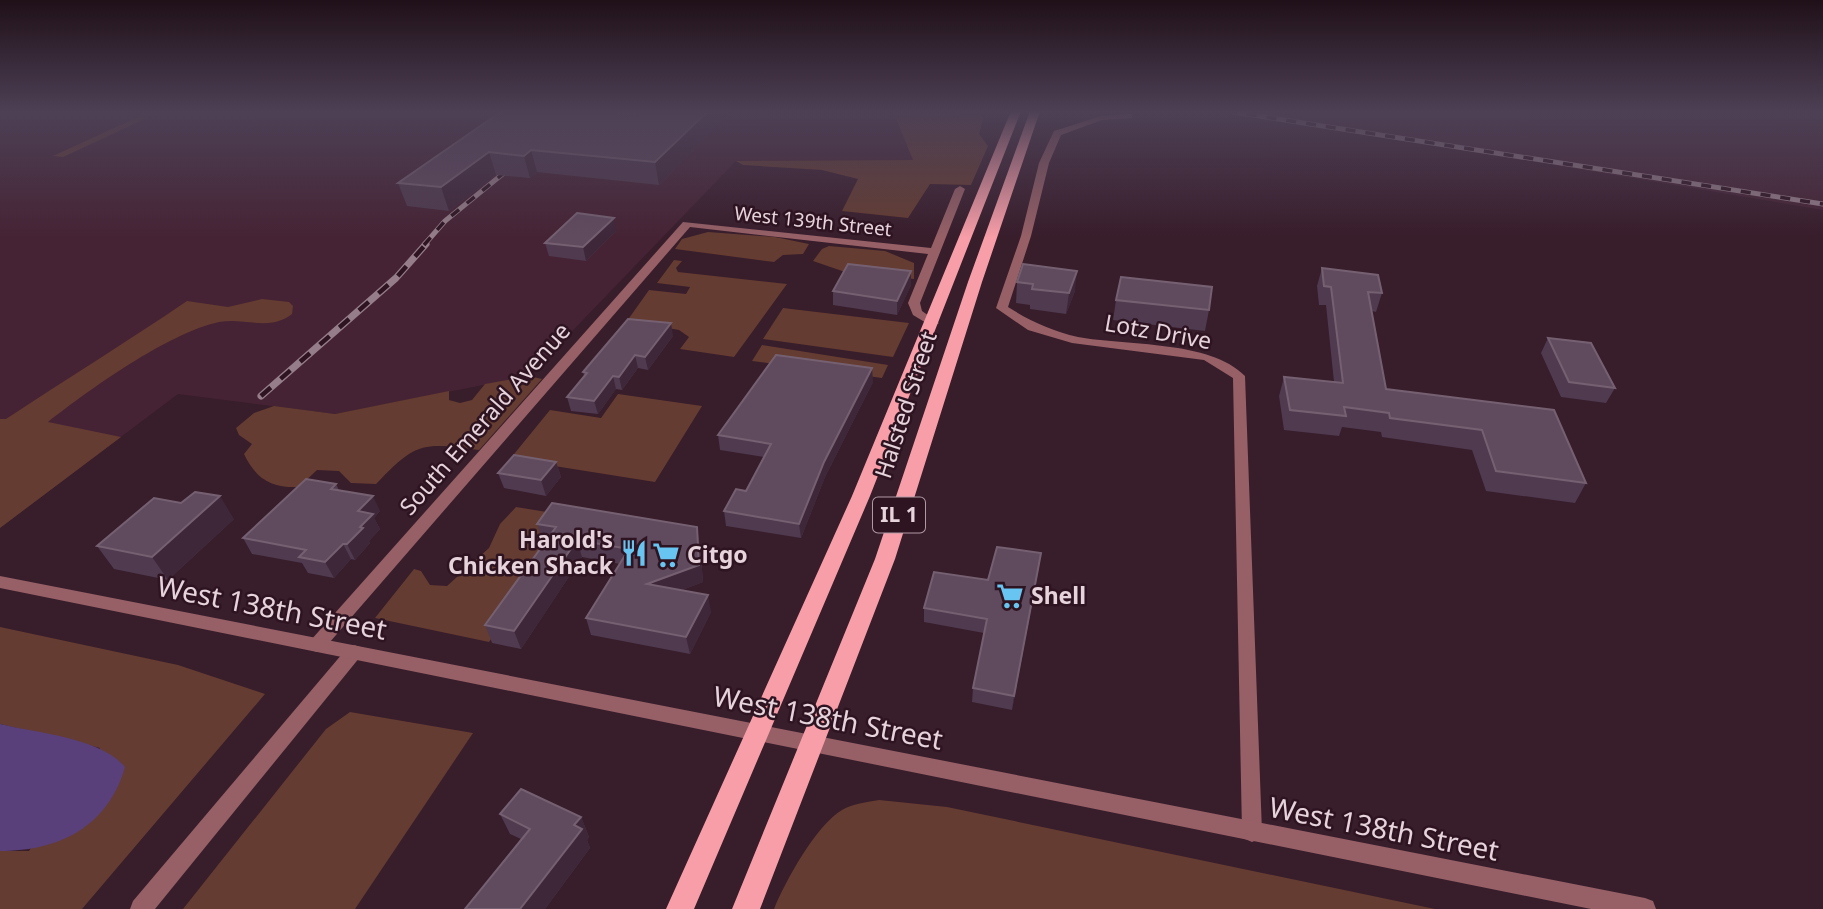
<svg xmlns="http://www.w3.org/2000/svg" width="1823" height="909" viewBox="0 0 1823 909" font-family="'Noto Sans',sans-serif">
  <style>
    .built { fill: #452334 }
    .green { fill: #643c31 }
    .water { fill: #59407b }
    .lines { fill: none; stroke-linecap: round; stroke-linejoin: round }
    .minor { fill: #966066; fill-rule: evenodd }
    .tertiary { fill: #966066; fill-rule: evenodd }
    .primary { fill: #f89ea8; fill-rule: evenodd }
    .rail-far1-casing { stroke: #957e89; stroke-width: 5 }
    .rail-casing { stroke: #957e89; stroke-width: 7 }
    .rail-far1 { stroke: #2e1421; stroke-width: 3.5; stroke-dasharray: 10; stroke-linecap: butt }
    .rail { stroke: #2e1421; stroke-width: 4.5; stroke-dasharray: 13; stroke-linecap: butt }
    .wall { fill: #4f3a4f }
    .shaded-wall { fill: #3f273a }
    .building { fill: #604a5e; stroke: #756071; stroke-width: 2 }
    .labels { text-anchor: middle; stroke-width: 5; stroke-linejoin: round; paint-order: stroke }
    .far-street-label { font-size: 19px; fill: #e6d3db; stroke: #2e1421 }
    .shield { fill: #2e1421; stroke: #af9aa3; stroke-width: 2 }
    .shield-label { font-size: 21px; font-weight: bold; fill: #e6d3db }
    .street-label { font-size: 23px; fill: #e6d3db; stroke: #2e1421 }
    .poi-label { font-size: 23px; font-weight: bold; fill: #e6d3db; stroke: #2e1421; text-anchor: start }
    .near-street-label { font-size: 28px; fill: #e6d3db; stroke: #2e1421 }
  </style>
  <rect width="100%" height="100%" fill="#381d2b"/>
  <g class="built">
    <polygon points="0,111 893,111 914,160 736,161 529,376 335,414 178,394 0,528"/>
    <polygon points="1211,111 1823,111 1823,210 1344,130"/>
  </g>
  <g class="green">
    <polygon points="151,111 162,111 63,157 53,156"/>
    <polygon points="893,111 984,116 979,134 988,146 971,185 930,184 908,218 842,211 858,179 822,170 743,165 736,161 913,160"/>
    <polygon points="708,232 775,237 809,244 803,254 783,255 774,262 675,249 682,239"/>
    <polygon points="829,246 885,251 914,263 914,279 845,272 813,261 822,249"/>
    <polygon points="674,260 682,261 676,268 678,272 787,284 734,357 680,349 689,337 679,330 627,321 649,290 686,294 690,287 657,283"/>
    <path d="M262 299 289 302 293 306 292 314C269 332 245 317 219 322 168 333 90 389 48 422L121 437 0 528V419H6C66 379 127 342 187 301L228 307Z"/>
    <polygon points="783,308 909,323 893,357 763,339"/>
    <polygon points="762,345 888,365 882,378 752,361"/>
    <path d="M529 376 542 379 479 450C422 442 416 442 376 484L351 483 339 471 317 470 299 487C271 488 256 479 244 454L252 444 239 435 236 428 254 413 274 406 335 414 449 391V400L460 403 472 400 485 384Z"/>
    <polygon points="618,394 702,406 655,482 510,459 550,410 601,418"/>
    <polygon points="516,507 553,513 540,542 558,546 489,642 375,618 414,569 421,571 430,585 447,586 489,548 500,524"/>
    <polygon points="0,627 178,665 265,694 82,909 0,909 0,851 29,851 100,748 0,724"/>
    <polygon points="350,712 473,733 355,909 183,909 326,729"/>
    <path d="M879 800 947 807 1435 909H774C785 882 816 825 842 810 851 804 868 802 879 800Z"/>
  </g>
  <path class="water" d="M0 724C37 733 101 738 125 767 108 827 59 851 0 851Z"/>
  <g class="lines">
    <g class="minor">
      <path d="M1132 114V118L1102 120 1061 135 1049 163 1031 236 1008 307C1030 321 1052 331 1078 337 1126 346 1210 340 1245 376L1262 832 1259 839 1252 842 1245 839 1242 832 1233 378 1204 360 1072 343 1028 330 996 308 1021 236 1039 163 1054 131 1101 116Z"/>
      <polygon points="960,186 965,189 920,303 922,311 939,323 933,327 913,315 908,303 928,254 690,227 323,650 317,652 311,650 308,645 311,640 683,222 931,248 955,189"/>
      <polygon points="354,645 360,647 363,652 360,657 155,909 130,909 133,901 348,647"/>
    </g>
    <polygon class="tertiary" points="0,576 1645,898 1653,901 1656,909 1591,909 0,588"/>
    <g class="primary">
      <polygon points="1011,111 1021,111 870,496 694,909 666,909 852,496"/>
      <polygon points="1030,111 1040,111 982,282 895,559 760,909 732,909 875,559 968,282"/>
    </g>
    <defs>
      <g id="rail-far1">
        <polyline points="1227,111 1823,204"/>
        <polyline points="424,245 445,221 515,164"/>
      </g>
      <polyline id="rail" points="261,396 396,278 426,244"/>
    </defs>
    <use href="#rail-far1" class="rail-far1-casing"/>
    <use href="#rail" class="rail-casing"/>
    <use href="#rail-far1" class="rail-far1"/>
    <use href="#rail" class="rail"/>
  </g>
  <g class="wall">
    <polygon points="502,111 731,111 659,185 537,172 530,178 496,175 449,211 407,206 398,183"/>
    <polygon points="616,231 586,261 549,256 545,243"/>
    <polygon points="1322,268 1382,293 1376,312 1372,311 1386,389 1554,410 1586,483 1575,503 1486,491 1472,450 1382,437 1381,432 1342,427 1339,436 1284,430 1279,396 1284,377 1334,382 1326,305 1319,305 1317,286"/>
    <polygon points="1017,282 1075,291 1066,314 1030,309 1030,305 1016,303"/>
    <polygon points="911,285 897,315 833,305 833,291"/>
    <polygon points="1116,300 1209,310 1205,331 1113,320"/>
    <polygon points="673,336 648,370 638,368 622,390 616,389 598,414 571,411 567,397 584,376 583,372"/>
    <polygon points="1548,338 1615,388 1606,403 1561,397 1541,353"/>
    <polygon points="873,382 825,477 801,538 726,526 724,511 746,491 764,457 720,450 718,435"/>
    <polygon points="556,462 561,477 546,496 504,488 498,473"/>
    <polygon points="336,484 339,490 380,511 374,518 380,529 369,541 370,543 355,560 351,559 334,578 308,573 302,563 252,554 243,538"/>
    <polygon points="234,519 168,580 114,569 97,546"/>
    <polygon points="537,524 700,544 703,582 682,590 711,612 690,654 591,635 586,618 620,564 582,557 521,649 492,643 485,625 546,542 543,541"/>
    <polygon points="1039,567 1012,710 972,702 973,688 984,633 924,622 924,608 988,580"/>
    <polygon points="500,814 581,817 589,837 587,840 590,848 545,909 465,909 521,839 510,834"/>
  </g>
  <g class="shaded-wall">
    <polygon points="708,111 731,111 659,185 655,162"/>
    <polygon points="531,150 537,172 530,178 524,156"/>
    <polygon points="489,152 496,175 449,211 441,187"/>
    <polygon points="614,218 616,231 586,261 583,247"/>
    <polygon points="911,271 911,285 897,315 897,301"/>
    <polygon points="1077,271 1075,291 1066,314 1069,293"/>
    <polygon points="671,323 673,336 648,370 645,357"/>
    <polygon points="635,355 638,368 622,390 619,377"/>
    <polygon points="872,368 873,382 825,477 801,538 799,524 824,462"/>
    <polygon points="613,376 616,389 598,414 594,401"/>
    <polygon points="556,462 561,477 546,496 541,480"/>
    <polygon points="220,496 234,519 168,580 152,557"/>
    <polygon points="373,496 380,511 374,518 380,529 369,541 370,543 355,560 347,544 358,511"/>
    <polygon points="697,527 700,544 703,582 652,602 647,584"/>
    <polygon points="577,540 582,557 521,649 514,631"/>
    <polygon points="343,544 351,559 334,578 325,562"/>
    <polygon points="1041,553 1039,567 1012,710 1014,696"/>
    <polygon points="708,595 711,612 690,654 686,637"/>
    <polygon points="581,817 589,837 587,840 590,848 545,909 520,909 574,825"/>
  </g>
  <g class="building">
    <polygon points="502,111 604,111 635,114 635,111 708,111 655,162 531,150 524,156 489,152 441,187 398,183"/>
    <polygon points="577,213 614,218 583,247 545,243"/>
    <polygon points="848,264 911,271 897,301 833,291"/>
    <polygon points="1023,264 1077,271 1069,293 1032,289 1033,284 1017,282"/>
    <polygon points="1322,268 1378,275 1382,293 1368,292 1386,389 1554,410 1586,483 1496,471 1482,430 1390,418 1389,413 1344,407 1346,416 1290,410 1284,377 1343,383 1331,287 1324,286"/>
    <polygon points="1121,277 1212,287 1209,310 1116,300"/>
    <polygon points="628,319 671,323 645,357 635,355 619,377 613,376 594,401 567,397 587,373 583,372"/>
    <polygon points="1548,338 1591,343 1615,388 1569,382"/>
    <polygon points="776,355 872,368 824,462 799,524 724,511 736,489 746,491 771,444 718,435"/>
    <polygon points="514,455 556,462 541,480 498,473"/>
    <polygon points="306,479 336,484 331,489 373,496 358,511 373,514 360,527 363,528 347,544 343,544 325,562 299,557 306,550 243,538"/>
    <polygon points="195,492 220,496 152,557 97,546 154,498 181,503"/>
    <polygon points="552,503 697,527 699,565 647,584 708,595 686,637 586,618 629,549 577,540 514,631 485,625 556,527 537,524"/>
    <polygon points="997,547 1041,553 1014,696 973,688 987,619 924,608 934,572 988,580"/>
    <polygon points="521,789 581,817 574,825 582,829 520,909 465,909 530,829 500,814"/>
  </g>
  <linearGradient id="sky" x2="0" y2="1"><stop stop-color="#1f1018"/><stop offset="0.47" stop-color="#4d4055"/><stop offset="1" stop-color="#4d4055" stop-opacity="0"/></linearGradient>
  <rect width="1823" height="238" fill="url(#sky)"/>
  <defs>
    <symbol id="restaurant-bare" viewBox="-9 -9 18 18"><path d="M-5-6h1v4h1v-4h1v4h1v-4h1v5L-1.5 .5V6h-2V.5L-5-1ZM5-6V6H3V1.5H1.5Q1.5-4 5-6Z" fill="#68c4f0" stroke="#2e1421" stroke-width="2.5" paint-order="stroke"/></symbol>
    <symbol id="supermarket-bare" viewBox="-9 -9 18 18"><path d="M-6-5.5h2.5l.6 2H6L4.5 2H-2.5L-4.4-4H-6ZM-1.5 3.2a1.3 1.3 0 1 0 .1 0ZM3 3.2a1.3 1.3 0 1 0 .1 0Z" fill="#68c4f0" stroke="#2e1421" stroke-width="2.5" paint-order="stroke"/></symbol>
  </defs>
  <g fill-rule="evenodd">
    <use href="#restaurant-bare" x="615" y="534" width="38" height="38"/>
    <use href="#supermarket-bare" x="647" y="536" width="38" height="38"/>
    <use href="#supermarket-bare" x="991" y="577" width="38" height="38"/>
  </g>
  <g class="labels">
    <g class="far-street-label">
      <text transform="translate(813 221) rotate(6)" y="7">West 139th Street</text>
    </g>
    <rect class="shield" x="873" y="497.5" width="52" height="35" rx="5"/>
    <g class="shield-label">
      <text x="899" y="522">IL 1</text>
    </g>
    <g class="street-label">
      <text transform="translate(1158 332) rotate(10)" y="8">Lotz Drive</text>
      <text transform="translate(906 405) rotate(-72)" y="8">Halsted Street</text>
      <text transform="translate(485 419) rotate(-49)" y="8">South Emerald Avenue</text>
    </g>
    <g class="poi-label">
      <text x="613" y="548" text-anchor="end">Harold's<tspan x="613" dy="26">Chicken Shack</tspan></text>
      <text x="687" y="563">Citgo</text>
      <text x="1031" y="604">Shell</text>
    </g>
    <g class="near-street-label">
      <text transform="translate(272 608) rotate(11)" y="10">West 138th Street</text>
      <text transform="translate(828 718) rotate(11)" y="10">West 138th Street</text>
      <text transform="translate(1384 829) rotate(11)" y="10">West 138th Street</text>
    </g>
  </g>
</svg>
